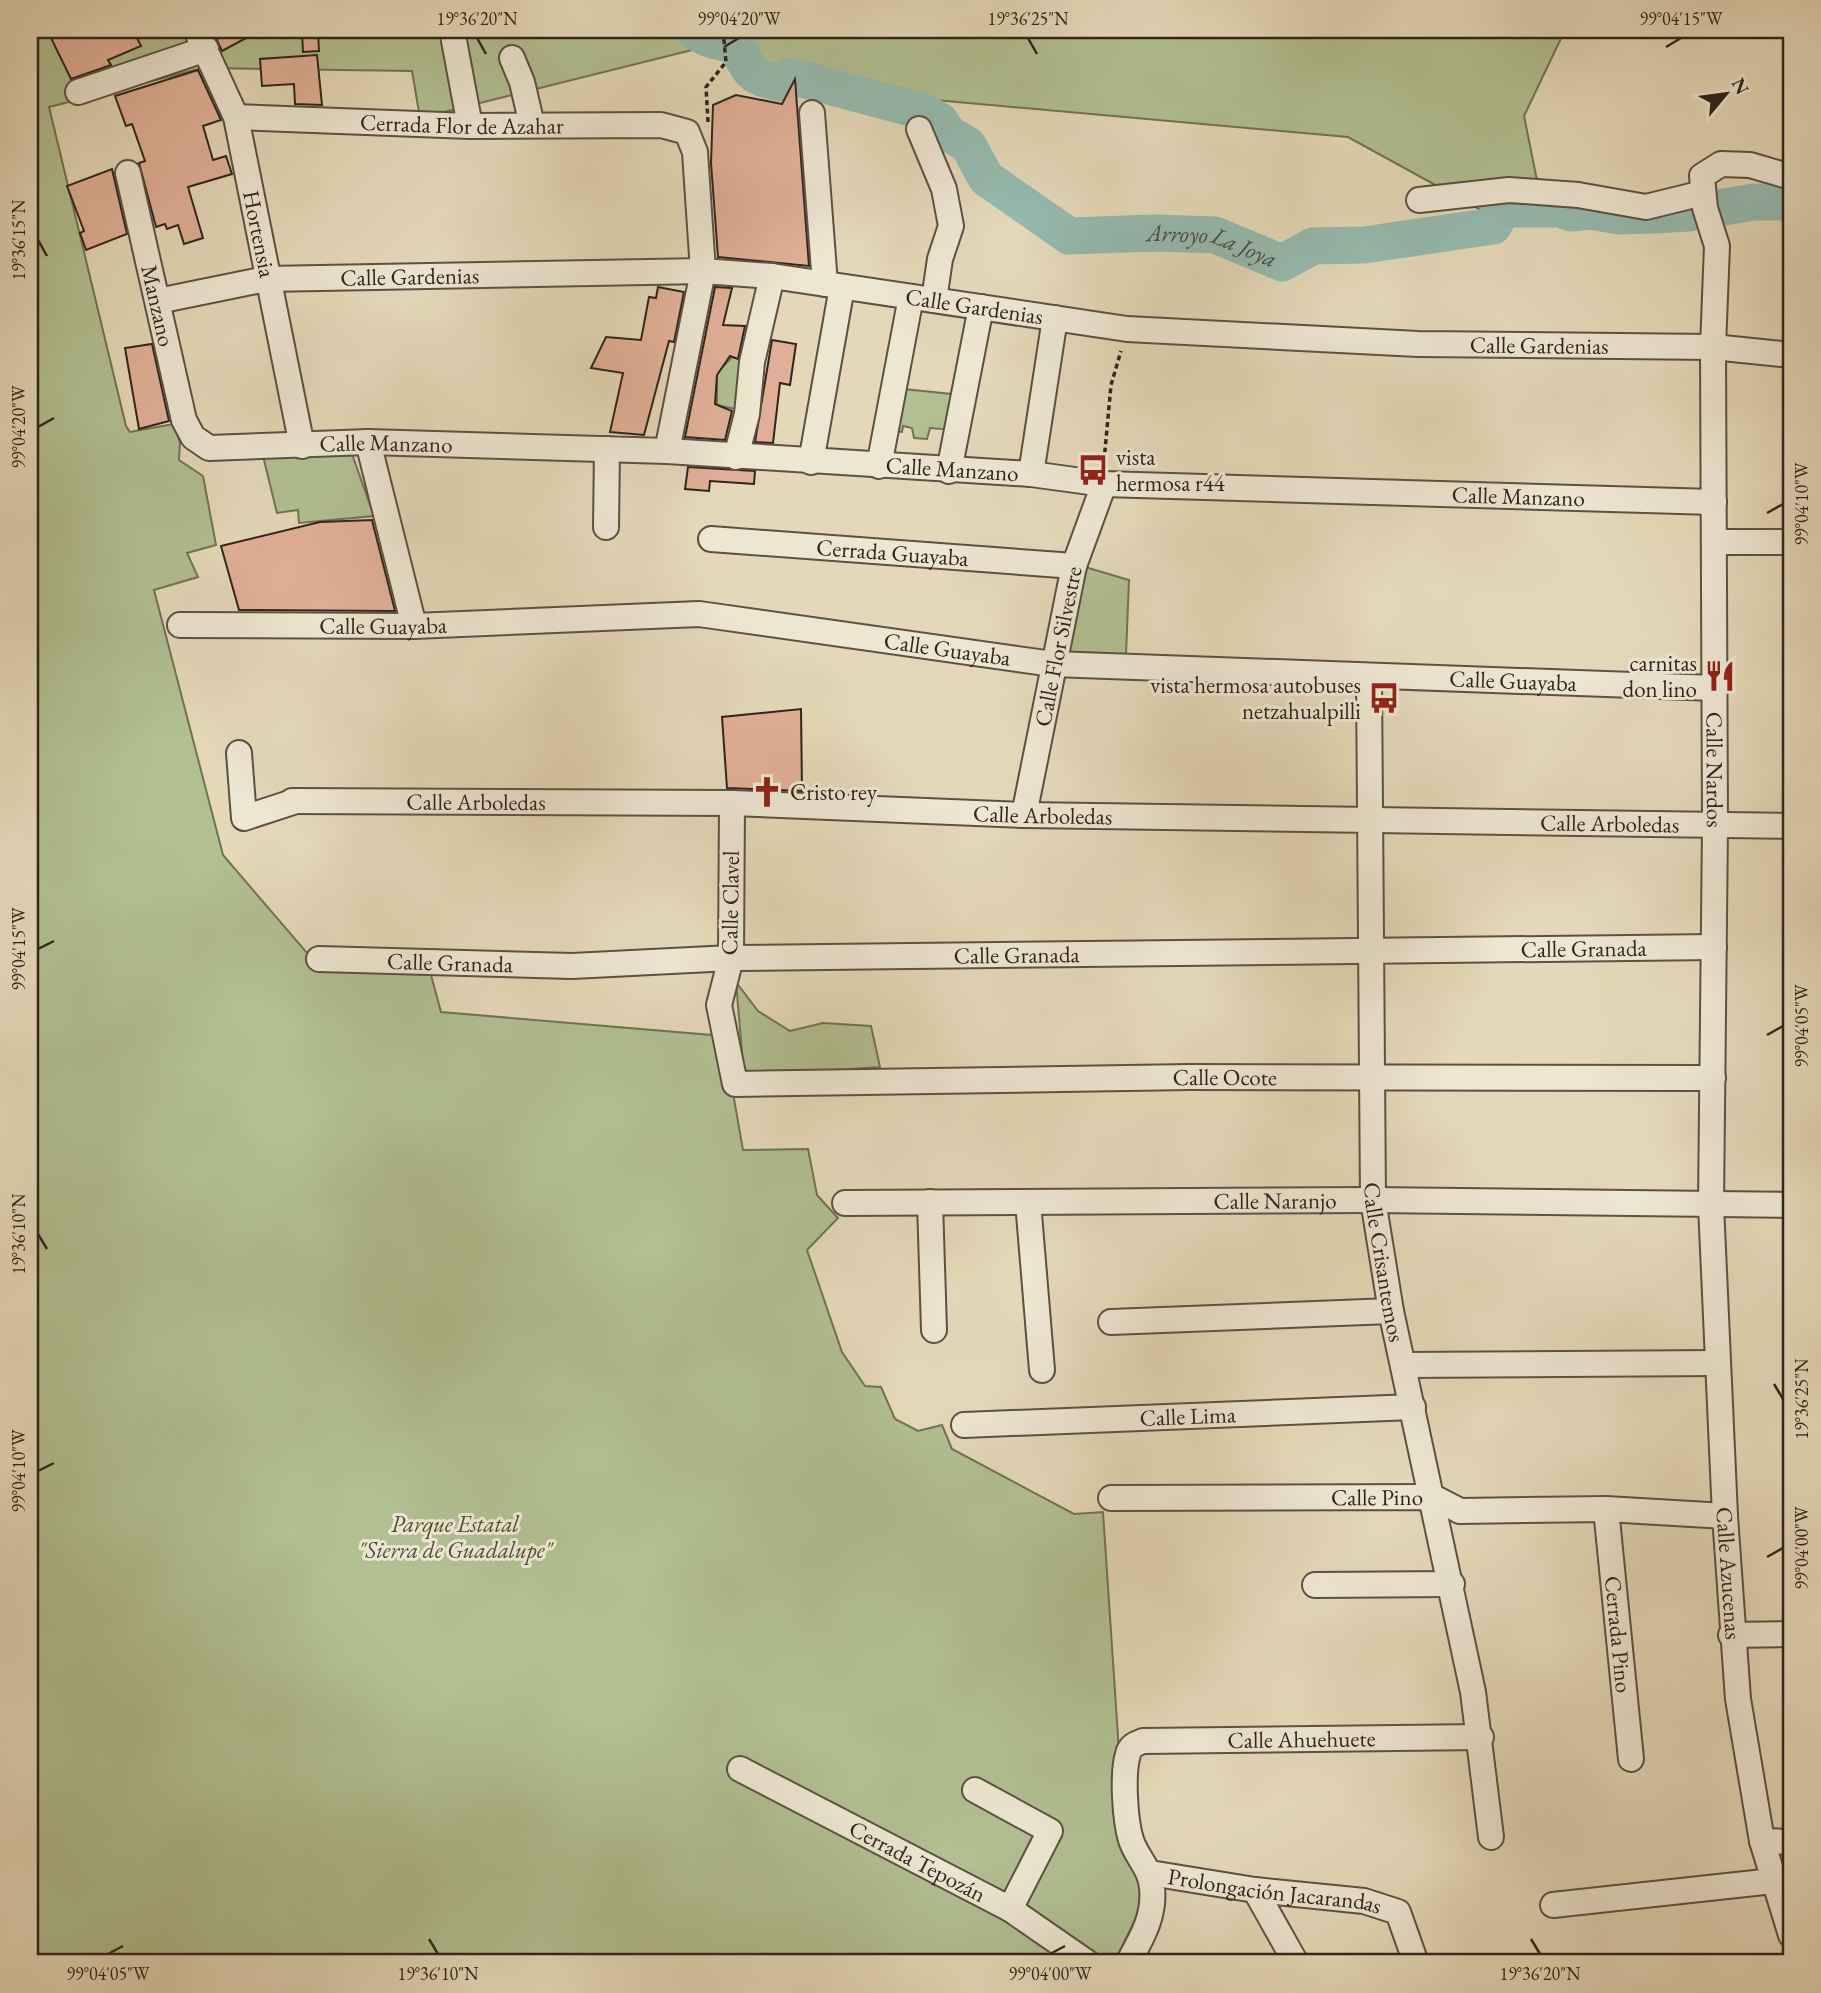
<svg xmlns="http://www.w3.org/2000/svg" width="1821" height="1993" viewBox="0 0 1821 1993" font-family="'EB Garamond',serif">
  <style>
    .green { fill: #b1bf91; stroke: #707257; stroke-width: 2 }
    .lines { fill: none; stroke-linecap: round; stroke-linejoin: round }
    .river { stroke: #95baaf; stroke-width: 37 }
    .building { fill: #e1af97; stroke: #30241d; stroke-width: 2 }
    .street-casing { stroke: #5d5144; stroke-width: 28 }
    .path { stroke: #30241d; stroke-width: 3.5; stroke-dasharray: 5 3.5; stroke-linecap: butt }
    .street { stroke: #ede6d1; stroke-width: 24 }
    .ticks { fill: none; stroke: #30241d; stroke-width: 2.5 }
    .labels { text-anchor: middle; stroke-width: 6; stroke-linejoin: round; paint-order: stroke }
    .street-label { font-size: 23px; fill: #30241d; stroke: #ede6d1 }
    .poi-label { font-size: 23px; fill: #30241d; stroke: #ede6d1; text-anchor: start }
    .park-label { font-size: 23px; font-style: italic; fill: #504b3a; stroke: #ede6d1 }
    .water-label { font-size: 24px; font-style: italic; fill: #494a42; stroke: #ede6d1 }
    .neatline { fill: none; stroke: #30241d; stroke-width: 2.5 }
    .ticks-label { font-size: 18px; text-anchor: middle; fill: #30241d }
  </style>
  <rect width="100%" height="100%" fill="#e4d8b8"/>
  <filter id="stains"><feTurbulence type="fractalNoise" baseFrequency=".00286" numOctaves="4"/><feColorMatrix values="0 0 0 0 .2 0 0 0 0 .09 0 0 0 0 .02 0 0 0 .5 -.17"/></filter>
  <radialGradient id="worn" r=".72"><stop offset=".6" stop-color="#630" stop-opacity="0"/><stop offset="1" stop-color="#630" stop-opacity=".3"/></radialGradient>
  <g class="green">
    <polygon points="30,30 1565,30 1524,116 1543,210 1497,219 1348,137 935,100 900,89 696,49 420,118 412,71 203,68 49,107 126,426 130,432 174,424 180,443 179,460 203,476 216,545 187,553 198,577 154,590 223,855 313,960 339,971 431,975 441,1012 723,1036 743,1150 808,1149 817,1195 838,1218 807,1250 842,1352 865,1386 881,1387 895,1419 918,1431 942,1425 952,1449 1074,1514 1103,1512 1125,1841 1151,1887 1119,1953 1109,1963 30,1963"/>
    <polygon points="732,357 746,361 744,411 717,405 717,373"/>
    <polygon points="894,388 961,395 954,430 930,428 927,439 914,438 912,428 903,426 902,432 894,431"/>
    <polygon points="352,454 374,516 299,523 298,510 277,513 263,456"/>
    <polygon points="1078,565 1129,580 1126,654 1062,655"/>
    <polygon points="736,982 758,1011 790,1031 823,1023 871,1026 880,1067 744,1076"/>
  </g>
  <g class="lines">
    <path class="river" id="s1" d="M693 30C714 44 717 39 738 47 750 74 751 77 781 83L789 77 802 79 925 112 940 121 948 133 968 145 986 178 1069 236 1156 233 1215 235 1282 263 1313 246 1364 245 1493 226 1503 209H1560L1571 213 1590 211 1619 216 1652 215 1689 213 1754 202H1791"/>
  </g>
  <g class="building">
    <polygon points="68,30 133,30 141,46 108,60 111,65 71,79 51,38"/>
    <polygon points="226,30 261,30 222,51 215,36"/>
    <polygon points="318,33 319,51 303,52 302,34"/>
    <polygon points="317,55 322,105 295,104 294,84 262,86 260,59"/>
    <polygon points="198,70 221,120 203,126 213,160 226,156 232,174 188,187 203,238 184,244 178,225 167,229 165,224 156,227 139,163 145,161 132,124 126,126 115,96"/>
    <polygon points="795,79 809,266 718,257 711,163 713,105 736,95 782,104"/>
    <polygon points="112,169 127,234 86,250 80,233 84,231 67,186"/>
    <polygon points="658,287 684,292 674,342 669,341 644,435 610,432 623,373 591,368 606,337 641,340 649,297 656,298"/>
    <polygon points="715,287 732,288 723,325 745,326 738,359 730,356 717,375 715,404 732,411 725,440 685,437"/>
    <polygon points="772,340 796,344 790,385 780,383 773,443 755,442"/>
    <polygon points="152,344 169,421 139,429 125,348"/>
    <polygon points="688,467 755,471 754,484 710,481 709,491 685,489"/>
    <polygon points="372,520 395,611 239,610 221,546 320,522"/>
    <polygon points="801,709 802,791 727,788 722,717"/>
  </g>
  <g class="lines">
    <defs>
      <g id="street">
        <path id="s2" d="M196 30 236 117 302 446"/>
        <polyline points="452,30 470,126"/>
        <polyline points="512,58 522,82 532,125"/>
        <polyline points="78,92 206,49"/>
        <polyline points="812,113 825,284"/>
        <path id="s3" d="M236 117 470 126 661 125 687 132 695 152 703 271 667 451"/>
        <polyline points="919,129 944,189 951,226 940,259 934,300"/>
        <path id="s4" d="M128 173 184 420 193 437 209 448 368 442 667 451 1031 474 1104 484 1714 502"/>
        <path id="s5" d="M1791 177 1750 165 1721 164 1702 176 1705 208 1717 246 1713 347 1715 826 1711 1205 1725 1516 1738 1699 1762 1841 1791 1935"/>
        <polyline points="1419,200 1509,190 1578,195 1646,207 1703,193"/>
        <path id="s6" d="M158 301 266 279 703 271 772 276 1127 329 1418 344 1713 347 1791 355"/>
        <polyline points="368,442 414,626"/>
        <polyline points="736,457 747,414 752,362 772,276"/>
        <polyline points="811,462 842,287"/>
        <polyline points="879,466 911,297"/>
        <polyline points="949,471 981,307"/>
        <polyline points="1031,474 1055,318"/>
        <polyline points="606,527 607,449"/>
        <path id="s7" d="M711 539 1074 566"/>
        <polyline points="1714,542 1791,542"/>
        <path id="s8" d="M180 625 414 626 699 614 1053 664 1715 688"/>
        <path id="s9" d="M1369 677 1373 1200 1391 1311 1473 1692 1491 1837"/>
        <polyline points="239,753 244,818 296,801"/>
        <path id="s10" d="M292 801 732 803 1024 815 1791 826"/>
        <path id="s11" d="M732 803 731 958 719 1005 735 1084 1190 1077 1713 1078"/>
        <path id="s12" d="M1024 815 1074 566 1104 484"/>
        <path id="s13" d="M319 959 572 966 731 958 1714 947"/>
        <polyline points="930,1202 934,1330"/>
        <polyline points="1028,1202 1042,1370"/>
        <path id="s14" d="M845 1203 1373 1200 1791 1205"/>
        <polyline points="1111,1322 1391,1311"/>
        <polyline points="1403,1365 1717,1363"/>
        <path id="s15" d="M964 1425 1413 1407"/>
        <path id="s16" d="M1111 1498 1433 1497 1460 1511 1606 1509 1725 1516"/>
        <path id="s17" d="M1606 1509 1631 1759"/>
        <polyline points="1315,1585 1452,1584"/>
        <polyline points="1731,1635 1791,1634"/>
        <path id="s18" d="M740 1769 1010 1909 1088 1963"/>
        <polyline points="975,1790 1050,1831 1010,1909"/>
        <polyline points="1762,1841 1791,1842"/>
        <path id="s19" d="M1150 1873 1255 1890 1364 1901 1398 1912 1416 1963"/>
        <polyline points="1255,1890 1296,1963"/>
        <polyline points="1553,1905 1773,1881"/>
        <path id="s20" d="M1128 1963C1141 1939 1155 1917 1152 1888 1151 1869 1137 1858 1131 1840 1125 1820 1122 1774 1128 1754 1130 1746 1135 1744 1143 1741L1481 1737"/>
      </g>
    </defs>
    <use href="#street" class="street-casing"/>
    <g class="path">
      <polyline points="708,122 706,87 726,62 723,30"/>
      <polyline points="1104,461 1111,385 1121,351"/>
    </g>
    <use href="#street" class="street"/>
  </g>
  <path class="ticks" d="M477 38 486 54M1028 38 1037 54M724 47 739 38M1666 47 1681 38M38 240 47 256M38 427 54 418M1767 513 1783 504M38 949 54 941M1767 1035 1783 1026M38 1234 47 1249M1774 1384 1783 1399M38 1471 54 1463M1767 1557 1783 1548M429 1939 438 1954M1531 1939 1540 1954M108 1954 123 1946M1050 1954 1065 1946"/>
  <defs>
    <symbol id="bus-bare" viewBox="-9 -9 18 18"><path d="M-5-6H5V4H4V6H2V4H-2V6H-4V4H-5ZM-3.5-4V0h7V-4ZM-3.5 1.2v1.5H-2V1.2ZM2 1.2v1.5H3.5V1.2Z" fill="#8f2418" stroke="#ede6d1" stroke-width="2.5" paint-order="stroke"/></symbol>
    <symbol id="restaurant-bare" viewBox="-9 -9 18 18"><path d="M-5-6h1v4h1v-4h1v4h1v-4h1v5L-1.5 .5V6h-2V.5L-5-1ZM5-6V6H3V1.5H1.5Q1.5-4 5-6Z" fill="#8f2418" stroke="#ede6d1" stroke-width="2.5" paint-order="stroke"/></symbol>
    <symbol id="church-bare" viewBox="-9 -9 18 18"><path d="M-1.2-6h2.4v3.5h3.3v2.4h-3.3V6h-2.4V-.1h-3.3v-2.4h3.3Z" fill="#8f2418" stroke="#ede6d1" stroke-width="2.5" paint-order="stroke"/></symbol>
  </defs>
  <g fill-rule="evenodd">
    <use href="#bus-bare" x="1071" y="448" width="44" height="44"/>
    <use href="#restaurant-bare" x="1698" y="654" width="44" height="44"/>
    <use href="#bus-bare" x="1362" y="676" width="44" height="44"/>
    <use href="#church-bare" x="745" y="770" width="44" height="44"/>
  </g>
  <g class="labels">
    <g class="street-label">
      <text dy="8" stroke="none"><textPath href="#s3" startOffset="226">Cerrada Flor de Azahar</textPath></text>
      <text dy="8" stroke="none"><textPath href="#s2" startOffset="215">Hortensia</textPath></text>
      <text dy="8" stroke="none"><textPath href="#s6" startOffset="254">Calle Gardenias</textPath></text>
      <text dy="8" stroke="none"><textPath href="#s4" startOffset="136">Manzano</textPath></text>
      <text dy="8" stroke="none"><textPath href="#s6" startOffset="821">Calle Gardenias</textPath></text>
      <text dy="8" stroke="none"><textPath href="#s6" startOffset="1388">Calle Gardenias</textPath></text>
      <text dy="8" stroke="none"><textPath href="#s4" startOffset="469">Calle Manzano</textPath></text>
      <text dy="8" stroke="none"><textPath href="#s4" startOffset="1036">Calle Manzano</textPath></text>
      <text dy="8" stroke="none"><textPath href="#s4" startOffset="1603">Calle Manzano</textPath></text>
      <text dy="8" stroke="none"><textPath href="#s7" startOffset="182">Cerrada Guayaba</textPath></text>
      <text dy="8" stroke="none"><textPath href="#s8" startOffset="203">Calle Guayaba</textPath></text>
      <text dy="8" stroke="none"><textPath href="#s12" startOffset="172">Calle Flor Silvestre</textPath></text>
      <text dy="8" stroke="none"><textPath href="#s8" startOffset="770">Calle Guayaba</textPath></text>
      <text dy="8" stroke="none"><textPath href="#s8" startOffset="1337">Calle Guayaba</textPath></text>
      <text dy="8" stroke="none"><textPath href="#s5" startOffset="690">Calle Nardos</textPath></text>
      <text dy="8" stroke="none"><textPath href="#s10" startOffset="184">Calle Arboledas</textPath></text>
      <text dy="8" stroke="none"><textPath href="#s10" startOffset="751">Calle Arboledas</textPath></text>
      <text dy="8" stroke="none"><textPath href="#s10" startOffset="1318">Calle Arboledas</textPath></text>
      <text transform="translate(730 903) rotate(-89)" y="8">Calle Clavel</text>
      <text dy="8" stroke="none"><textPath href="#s13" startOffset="1265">Calle Granada</textPath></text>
      <text dy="8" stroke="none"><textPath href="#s13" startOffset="698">Calle Granada</textPath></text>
      <text dy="8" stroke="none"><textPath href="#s13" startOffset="131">Calle Granada</textPath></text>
      <text dy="8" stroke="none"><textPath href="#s11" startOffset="774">Calle Ocote</textPath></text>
      <text dy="8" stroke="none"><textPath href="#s14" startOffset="430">Calle Naranjo</textPath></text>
      <text dy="8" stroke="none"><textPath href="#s9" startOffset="586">Calle Crisantemos</textPath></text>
      <text dy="8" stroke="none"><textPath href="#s15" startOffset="224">Calle Lima</textPath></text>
      <text dy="8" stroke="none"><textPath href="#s16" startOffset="266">Calle Pino</textPath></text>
      <text dy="8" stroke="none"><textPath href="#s5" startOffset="1494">Calle Azucenas</textPath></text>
      <text dy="8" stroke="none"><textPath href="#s17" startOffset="126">Cerrada Pino</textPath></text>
      <text dy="8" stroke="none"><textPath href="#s20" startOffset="399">Calle Ahuehuete</textPath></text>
      <text dy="8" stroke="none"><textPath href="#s18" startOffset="200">Cerrada Tepozán</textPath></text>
      <text dy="8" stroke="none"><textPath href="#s19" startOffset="126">Prolongación Jacarandas</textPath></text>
    </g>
    <g class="poi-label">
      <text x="1116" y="465">vista<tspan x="1116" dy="26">hermosa r44</tspan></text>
      <text x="1697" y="671" text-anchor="end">carnitas<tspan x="1697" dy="26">don lino</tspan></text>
      <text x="1361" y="693" text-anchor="end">vista hermosa autobuses<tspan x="1361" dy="26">netzahualpilli</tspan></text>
      <text x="790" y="800">Cristo rey</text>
    </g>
    <g class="park-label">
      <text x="455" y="1532">Parque Estatal<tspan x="455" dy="26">"Sierra de Guadalupe"</tspan></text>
    </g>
    <g class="water-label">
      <text dy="8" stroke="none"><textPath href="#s1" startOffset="598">Arroyo La Joya</textPath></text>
    </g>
  </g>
  <rect width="1821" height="1993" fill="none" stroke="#e4d8b8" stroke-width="77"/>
  <g transform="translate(1726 94) rotate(61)" stroke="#ede6d1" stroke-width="5" paint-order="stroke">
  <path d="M0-5L12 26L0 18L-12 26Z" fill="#30241d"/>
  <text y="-10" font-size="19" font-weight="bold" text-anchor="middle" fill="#30241d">N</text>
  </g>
  <rect x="38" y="38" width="1745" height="1916" class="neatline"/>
  <g class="ticks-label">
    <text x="477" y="25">19°36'20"N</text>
    <text x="739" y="25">99°04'20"W</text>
    <text x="1028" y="25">19°36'25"N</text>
    <text x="1681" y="25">99°04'15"W</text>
    <text transform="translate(19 240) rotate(-90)" y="6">19°36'15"N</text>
    <text transform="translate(19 427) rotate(-90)" y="6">99°04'20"W</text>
    <text transform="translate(1802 504) rotate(-90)" y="6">99°04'10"W</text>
    <text transform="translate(19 949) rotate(-90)" y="6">99°04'15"W</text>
    <text transform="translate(1802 1026) rotate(-90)" y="6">99°04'05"W</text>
    <text transform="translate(19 1234) rotate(-90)" y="6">19°36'10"N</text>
    <text transform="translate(1802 1399) rotate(-90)" y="6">19°36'25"N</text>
    <text transform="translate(19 1471) rotate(-90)" y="6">99°04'10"W</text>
    <text transform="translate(1802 1548) rotate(-90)" y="6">99°04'00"W</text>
    <text x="108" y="1980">99°04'05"W</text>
    <text x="438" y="1980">19°36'10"N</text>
    <text x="1050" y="1980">99°04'00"W</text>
    <text x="1540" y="1980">19°36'20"N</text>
  </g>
  <rect width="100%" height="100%" filter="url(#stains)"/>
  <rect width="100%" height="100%" fill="url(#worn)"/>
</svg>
